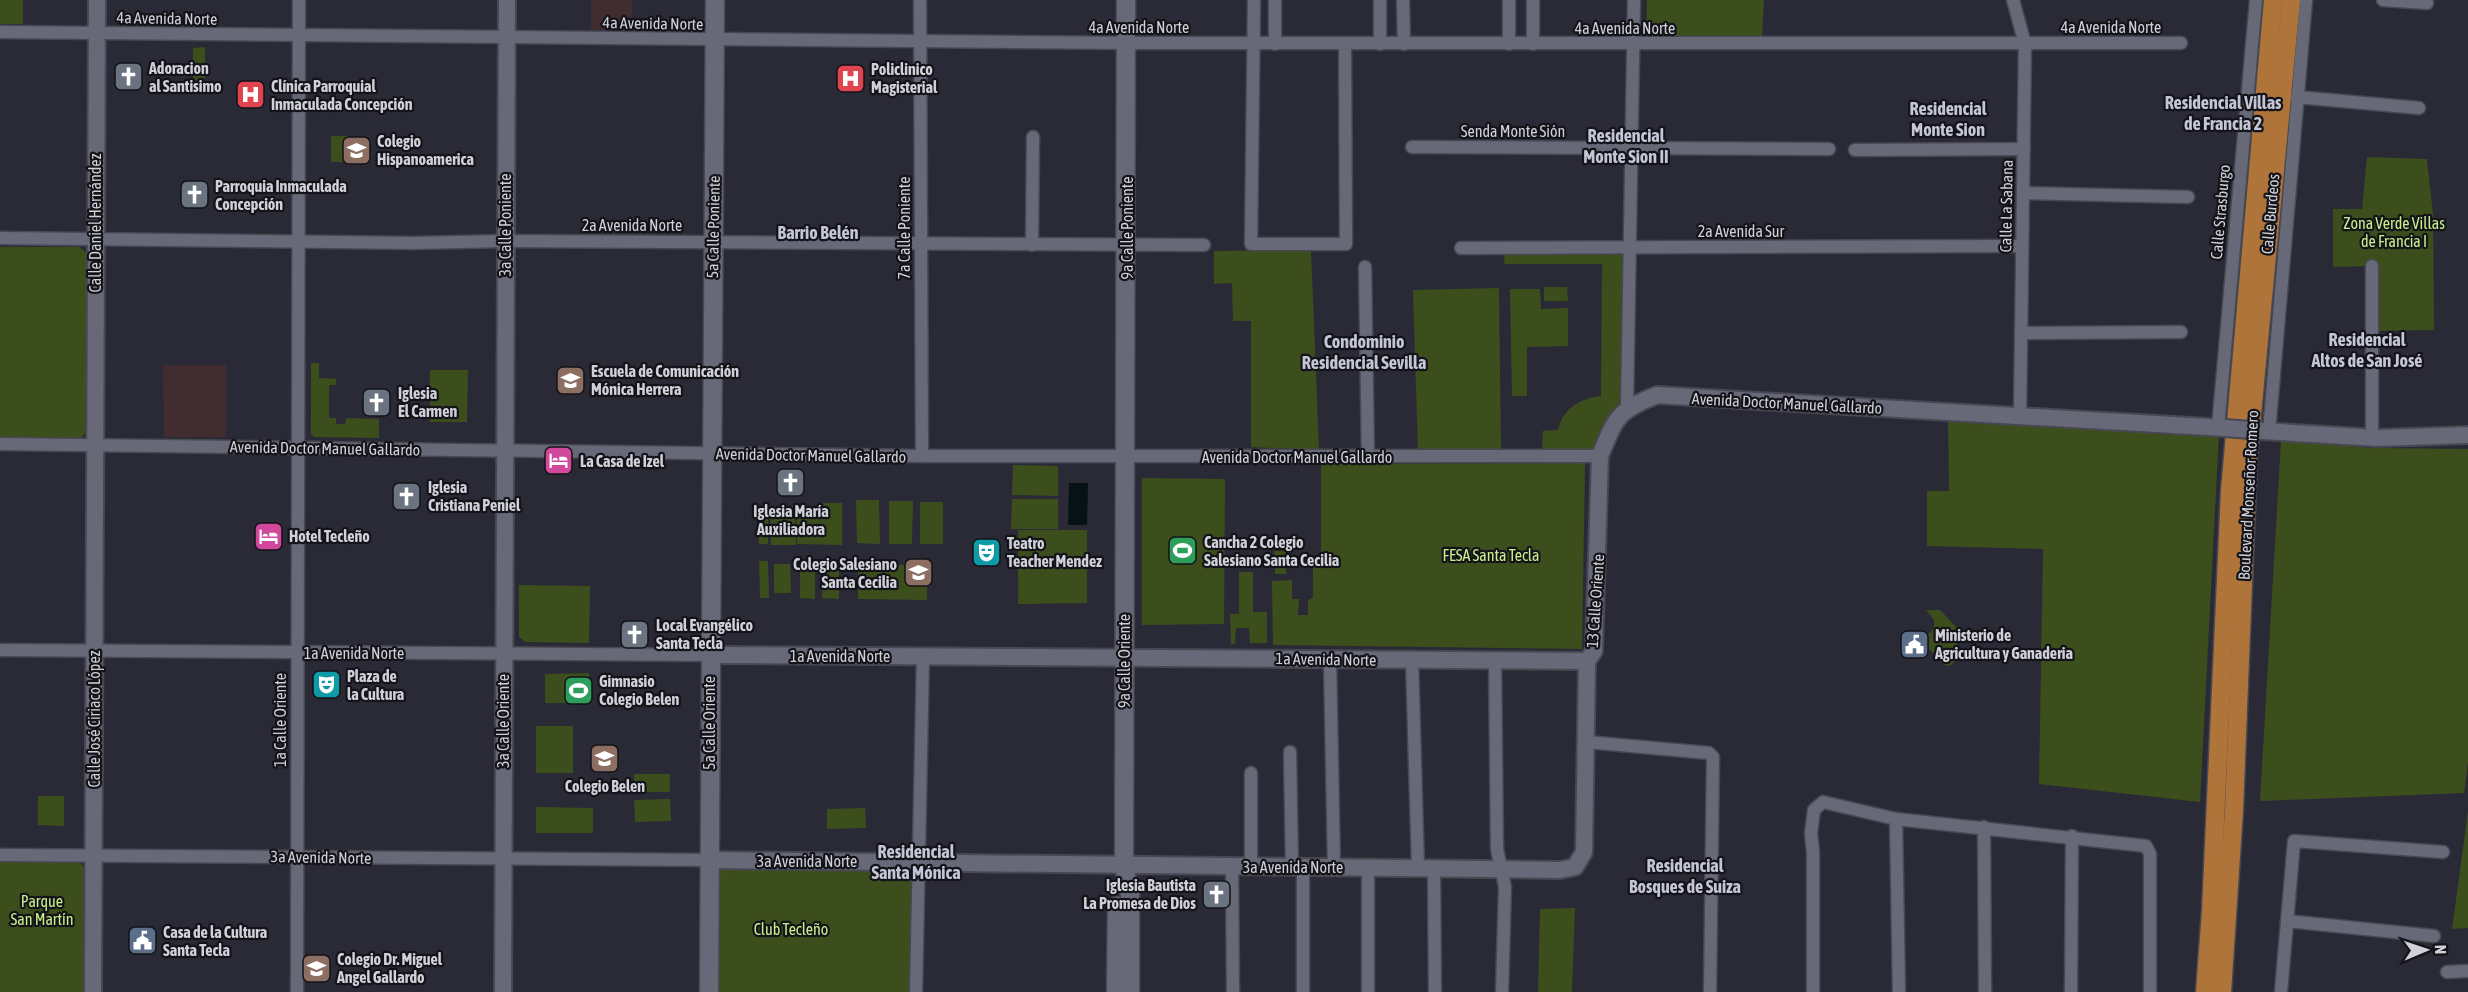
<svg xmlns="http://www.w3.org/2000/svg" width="2468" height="992" viewBox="0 0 2468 992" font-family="'Asap Condensed',sans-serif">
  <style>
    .commercial { fill: #412d2f }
    .medical { fill: #412d30 }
    .green { fill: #3d4e1d }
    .water { fill: #061316 }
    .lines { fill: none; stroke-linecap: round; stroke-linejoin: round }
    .minor-casing { stroke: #474852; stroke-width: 15 }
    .tertiary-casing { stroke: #474852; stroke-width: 20 }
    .secondary-casing { stroke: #474852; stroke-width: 21 }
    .trunk-casing { stroke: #474852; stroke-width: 21 }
    .minor { stroke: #686978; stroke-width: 12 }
    .tertiary { stroke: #686978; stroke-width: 16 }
    .secondary { stroke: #686978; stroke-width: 18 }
    .trunk { stroke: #af743a; stroke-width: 18 }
    .tertiary-bridge-casing { stroke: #474852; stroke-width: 20; stroke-linecap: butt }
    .tertiary-bridge { stroke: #686978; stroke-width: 16 }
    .labels { text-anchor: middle; stroke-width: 4.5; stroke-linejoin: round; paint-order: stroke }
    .street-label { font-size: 16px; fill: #d0d0d8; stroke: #131319 }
    .poi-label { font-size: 16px; font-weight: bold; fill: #d0d0d8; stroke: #131319; text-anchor: start }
    .park-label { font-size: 16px; fill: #caf08b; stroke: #131319 }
    .neighbourhood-label { font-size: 18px; font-weight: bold; fill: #c4c5d5; stroke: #131319 }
  </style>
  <rect width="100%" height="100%" fill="#2a2a36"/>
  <polygon class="commercial" points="163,365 226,365 226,437 164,437"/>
  <polygon class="medical" points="591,0 632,0 632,29 591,30"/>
  <g class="green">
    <rect x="0" y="0" width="23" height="24"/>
    <polygon points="1647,0 1764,0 1762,36 1646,37"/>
    <polygon points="205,47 205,78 199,82 193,78 193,48"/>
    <rect x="331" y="136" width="17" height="26"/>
    <polygon points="2367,157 2427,159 2433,215 2434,330 2372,331 2371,266 2333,267 2333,209 2362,209"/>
    <polygon points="0,247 79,247 87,253 87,430 81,438 0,438"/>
    <polygon points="1311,250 1319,450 1251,447 1251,321 1233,321 1232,283 1214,284 1214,251"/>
    <path d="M1505 251H1625L1622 404 1604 424 1594 452 1542 450 1543 431 1558 430C1563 409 1580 398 1601 396L1602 264H1504Z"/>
    <polygon points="1544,287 1567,287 1568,301 1544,301"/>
    <polygon points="1499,288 1501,451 1418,452 1413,290"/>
    <polygon points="1510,289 1540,289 1541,309 1568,308 1568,346 1527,347 1527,396 1512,396"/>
    <polygon points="311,363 319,363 319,378 336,379 336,385 329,385 329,418 336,418 336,424 345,424 346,418 379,419 379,438 314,437 311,434"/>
    <polygon points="430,370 468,370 467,422 430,422"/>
    <polygon points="1948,419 2219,433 2200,802 2039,784 2043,549 1927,546 1927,491 1949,491"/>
    <polygon points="2281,441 2374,448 2468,449 2468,762 2464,793 2260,801"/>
    <polygon points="1585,463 1582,649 1273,645 1272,581 1292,580 1292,599 1299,599 1298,615 1308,615 1308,600 1313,598 1313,562 1321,561 1321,464"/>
    <polygon points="1013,465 1058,466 1058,496 1012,495"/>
    <polygon points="1142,478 1225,479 1224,624 1142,625"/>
    <polygon points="1012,499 1058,499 1058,529 1011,529"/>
    <polygon points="856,500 879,500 880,544 857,543"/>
    <polygon points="889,501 913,501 912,544 889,544"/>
    <rect x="920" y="502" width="23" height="42"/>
    <polygon points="821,503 842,503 842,545 797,544 796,506 820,506 821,534"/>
    <polygon points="770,506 795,506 796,545 771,545"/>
    <polygon points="758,507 768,507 768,544 759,544"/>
    <polygon points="1018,530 1087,530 1087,603 1018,604"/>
    <polygon points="1274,551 1286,551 1286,574 1275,574"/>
    <polygon points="759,561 768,561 769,598 760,598"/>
    <polygon points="774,564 790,564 791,593 774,593"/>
    <polygon points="858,564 927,565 927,600 858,599"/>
    <polygon points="800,568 815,569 815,599 800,598"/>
    <polygon points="823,568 839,569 839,599 822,598"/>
    <polygon points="1239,572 1253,572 1253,612 1267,612 1267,643 1250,643 1249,628 1236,628 1235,644 1231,644 1230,614 1239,614"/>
    <polygon points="519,585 590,586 589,643 526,642 519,637"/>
    <polygon points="1926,610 1940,610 1957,628 1957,659 1950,666 1944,665 1922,641 1934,628 1934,620"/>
    <polygon points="589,673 589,703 545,703 545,674"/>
    <rect x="536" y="726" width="37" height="47"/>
    <polygon points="634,774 670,774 670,792 635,792"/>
    <polygon points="38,796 64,796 64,826 38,825"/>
    <polygon points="670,799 671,821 635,822 634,800"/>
    <polygon points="536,807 593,808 593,833 536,833"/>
    <polygon points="865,808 866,828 827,829 827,809"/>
    <polygon points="2468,811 2468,928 2452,929"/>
    <polygon points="0,861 78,861 85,868 84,992 0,992"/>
    <polygon points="725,865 900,868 915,876 913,992 712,992 711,874"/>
    <polygon points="1575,908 1572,992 1538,992 1540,909"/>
  </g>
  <polygon class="water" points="1069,483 1088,483 1087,525 1068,525"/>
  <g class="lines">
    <defs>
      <g id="minor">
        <polyline points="920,0 922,456"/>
        <polyline points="1254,0 1251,244 1346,244 1345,44"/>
        <polyline points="1380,0 1380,44"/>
        <polyline points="1403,0 1404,44"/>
        <polyline points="1509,0 1509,44"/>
        <polyline points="1533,0 1533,44"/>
        <polyline points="2013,0 2025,44 2020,415"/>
        <polyline points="2383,0 2427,3"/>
        <polyline points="0,32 1128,43 2181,43"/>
        <polyline points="1275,44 1275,0"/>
        <polyline points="2297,97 2419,108"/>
        <polyline points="1412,147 1829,149"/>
        <polyline points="1855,150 2024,149"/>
        <polyline points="2023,193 2188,197"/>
        <polyline points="0,238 413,243 505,241 1204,245"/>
        <polyline points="1032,245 1033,137"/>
        <polyline points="1461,248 2022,246"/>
        <polyline points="2372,266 2372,437"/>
        <polyline points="1365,267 1368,457"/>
        <polyline points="2021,333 2181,332"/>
        <polyline points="1627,407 1634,0"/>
        <polyline points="2218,428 2256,0"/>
        <polyline points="2269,432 2306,0"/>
        <polyline points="0,444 922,456 1600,456"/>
        <polyline points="0,650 710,655"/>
        <polyline points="1330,660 1334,867"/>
        <polyline points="1412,660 1418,868"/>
        <polyline points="1495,661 1497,849 1505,887 1502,992"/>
        <polyline points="1586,742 1709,753 1713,757 1710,992"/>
        <polyline points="1290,752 1292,867"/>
        <polyline points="1896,819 1899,992"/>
        <polyline points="1984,827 1985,992"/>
        <polyline points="0,855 709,860"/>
        <polyline points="1232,867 1233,992"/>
        <polyline points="1251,867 1251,773"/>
        <polyline points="1434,868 1435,992"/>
        <polyline points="2287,921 2434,936"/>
        <polyline points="2447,972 2468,971"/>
        <polyline points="297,992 299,0"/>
        <polyline points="916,992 923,656"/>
        <polyline points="1303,992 1303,867"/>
        <polyline points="1368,992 1368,868"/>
        <polyline points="1813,992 1813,852 1811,833 1814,810 1823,802 1896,819 2146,846 2150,854 2150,992"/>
        <polyline points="2071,992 2072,836"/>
        <polyline points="2281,992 2294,841 2443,852"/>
      </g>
      <g id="tertiary">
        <polyline points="2263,431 2378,438 2468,435"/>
        <polyline points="710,655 1587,661"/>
        <path d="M709 860 1560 870 1575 867 1584 852 1587 661 1594 651 1600 456C1616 417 1617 411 1657 395L2225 428"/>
        <polyline points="93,992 97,0"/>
        <polyline points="503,992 507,0"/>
      </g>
      <g id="secondary">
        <polyline points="1126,0 1124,866 1130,895 1130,992"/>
        <polyline points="709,992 715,0"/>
        <polyline points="1116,992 1117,906"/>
      </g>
      <g id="trunk">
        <polyline points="2205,992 2211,911 2230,491 2273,0"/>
        <polyline points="2222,992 2234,810 2248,457 2291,0"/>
      </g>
    </defs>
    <use href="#minor" class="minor-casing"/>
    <use href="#tertiary" class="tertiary-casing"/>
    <use href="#secondary" class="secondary-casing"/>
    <use href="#trunk" class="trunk-casing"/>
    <use href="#minor" class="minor"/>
    <use href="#tertiary" class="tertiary"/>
    <use href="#secondary" class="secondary"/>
    <use href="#trunk" class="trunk"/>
    <defs>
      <polyline id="tertiary-bridge" points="2225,428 2263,431"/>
    </defs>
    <use href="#tertiary-bridge" class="tertiary-bridge-casing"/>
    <use href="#tertiary-bridge" class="tertiary-bridge"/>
  </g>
  <defs>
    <symbol id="church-square" viewBox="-11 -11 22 22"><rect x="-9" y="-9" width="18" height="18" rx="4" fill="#6b7280" stroke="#131319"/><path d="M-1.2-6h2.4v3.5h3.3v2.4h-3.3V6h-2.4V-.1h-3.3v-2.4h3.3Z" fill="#fff"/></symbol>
    <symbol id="hospital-square" viewBox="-11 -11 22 22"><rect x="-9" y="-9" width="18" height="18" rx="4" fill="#e0444e" stroke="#131319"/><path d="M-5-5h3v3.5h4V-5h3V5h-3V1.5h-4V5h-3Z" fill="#fff"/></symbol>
    <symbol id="school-square" viewBox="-11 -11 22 22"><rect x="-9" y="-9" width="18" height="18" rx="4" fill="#8d6e63" stroke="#131319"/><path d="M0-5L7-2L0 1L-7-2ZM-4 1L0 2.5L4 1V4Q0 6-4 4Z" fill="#fff"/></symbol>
    <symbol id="university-square" viewBox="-11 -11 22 22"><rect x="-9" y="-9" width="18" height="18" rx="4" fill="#8d6e63" stroke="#131319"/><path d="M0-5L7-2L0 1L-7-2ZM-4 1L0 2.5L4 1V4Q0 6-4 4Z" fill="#fff"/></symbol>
    <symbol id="hotel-square" viewBox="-11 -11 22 22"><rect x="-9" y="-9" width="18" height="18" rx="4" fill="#d1479c" stroke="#131319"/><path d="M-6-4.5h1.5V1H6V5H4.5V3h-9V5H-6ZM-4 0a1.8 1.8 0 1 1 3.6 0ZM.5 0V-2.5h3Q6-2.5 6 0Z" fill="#fff"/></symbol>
    <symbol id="stadium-square" viewBox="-11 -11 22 22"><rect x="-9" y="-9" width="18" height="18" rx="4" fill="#2e9e5b" stroke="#131319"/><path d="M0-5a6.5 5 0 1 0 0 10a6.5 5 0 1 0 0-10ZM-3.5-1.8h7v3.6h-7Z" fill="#fff"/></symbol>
    <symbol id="theatre-square" viewBox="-11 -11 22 22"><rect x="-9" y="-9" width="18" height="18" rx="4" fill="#0f9aa8" stroke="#131319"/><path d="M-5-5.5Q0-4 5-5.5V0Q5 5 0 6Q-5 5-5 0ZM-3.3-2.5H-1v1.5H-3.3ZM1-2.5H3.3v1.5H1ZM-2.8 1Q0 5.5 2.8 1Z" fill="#fff"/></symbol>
    <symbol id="civic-square" viewBox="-11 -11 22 22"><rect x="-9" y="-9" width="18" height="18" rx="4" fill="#5c6f8a" stroke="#131319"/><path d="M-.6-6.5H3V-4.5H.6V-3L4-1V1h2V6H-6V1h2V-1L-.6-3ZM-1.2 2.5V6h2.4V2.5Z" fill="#fff"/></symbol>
  </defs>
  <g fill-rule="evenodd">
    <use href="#church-square" x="112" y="60" width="33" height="33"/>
    <use href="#hospital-square" x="834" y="62" width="33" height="33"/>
    <use href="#hospital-square" x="234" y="78" width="33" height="33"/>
    <use href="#school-square" x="340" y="134" width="33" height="33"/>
    <use href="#church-square" x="178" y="178" width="33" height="33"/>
    <use href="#university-square" x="554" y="364" width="33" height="33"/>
    <use href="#church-square" x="360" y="386" width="33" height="33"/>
    <use href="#hotel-square" x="542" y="444" width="33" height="33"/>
    <use href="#church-square" x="774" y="466" width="33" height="33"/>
    <use href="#church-square" x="390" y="480" width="33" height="33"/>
    <use href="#hotel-square" x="252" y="520" width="33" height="33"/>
    <use href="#stadium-square" x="1166" y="534" width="33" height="33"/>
    <use href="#theatre-square" x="970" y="536" width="33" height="33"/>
    <use href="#school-square" x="902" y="556" width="33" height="33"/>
    <use href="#church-square" x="618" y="618" width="33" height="33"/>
    <use href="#civic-square" x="1898" y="628" width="33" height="33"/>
    <use href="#theatre-square" x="310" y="668" width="33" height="33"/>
    <use href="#stadium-square" x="562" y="674" width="33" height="33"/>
    <use href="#school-square" x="588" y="742" width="33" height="33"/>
    <use href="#church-square" x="1200" y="878" width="33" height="33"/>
    <use href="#civic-square" x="126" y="924" width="33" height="33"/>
    <use href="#school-square" x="300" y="952" width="33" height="33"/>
  </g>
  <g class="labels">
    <g class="street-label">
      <text transform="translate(167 18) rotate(1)" y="6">4a Avenida Norte</text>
      <text transform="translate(653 23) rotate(1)" y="6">4a Avenida Norte</text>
      <text x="1139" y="33">4a Avenida Norte</text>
      <text x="2111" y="33">4a Avenida Norte</text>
      <text x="1625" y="34">4a Avenida Norte</text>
      <text x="1513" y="137">Senda Monte Sión</text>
      <text transform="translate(2006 206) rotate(-89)" y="6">Calle La Sabana</text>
      <text transform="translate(2220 212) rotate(-85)" y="6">Calle Strasburgo</text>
      <text transform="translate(2270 214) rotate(-85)" y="6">Calle Burdeos</text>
      <text transform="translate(95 223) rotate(-90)" y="6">Calle Daniel Hernández</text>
      <text transform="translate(505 225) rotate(-90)" y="6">3a Calle Poniente</text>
      <text x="632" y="231">2a Avenida Norte</text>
      <text transform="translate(713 227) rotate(-89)" y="6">5a Calle Poniente</text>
      <text transform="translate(904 228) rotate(-90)" y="6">7a Calle Poniente</text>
      <text transform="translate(1127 228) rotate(-90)" y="6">9a Calle Poniente</text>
      <text x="1741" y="237">2a Avenida Sur</text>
      <text transform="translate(1787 403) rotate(3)" y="6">Avenida Doctor Manuel Gallardo</text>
      <text transform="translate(325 448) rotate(1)" y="6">Avenida Doctor Manuel Gallardo</text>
      <text transform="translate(811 455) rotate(1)" y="6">Avenida Doctor Manuel Gallardo</text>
      <text x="1297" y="463">Avenida Doctor Manuel Gallardo</text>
      <text transform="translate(2248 495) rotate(-87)" y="6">Boulevard Monseñor Romero</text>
      <text transform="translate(1595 601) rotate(-86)" y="6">13 Calle Oriente</text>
      <text x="354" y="659">1a Avenida Norte</text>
      <text x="840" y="662">1a Avenida Norte</text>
      <text transform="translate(1326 659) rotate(1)" y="6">1a Avenida Norte</text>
      <text transform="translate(1124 661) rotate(-90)" y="6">9a Calle Oriente</text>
      <text transform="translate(94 719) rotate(-90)" y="6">Calle José Ciriaco López</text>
      <text transform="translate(280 720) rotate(-90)" y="6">1a Calle Oriente</text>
      <text transform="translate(503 721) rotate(-90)" y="6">3a Calle Oriente</text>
      <text transform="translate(709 723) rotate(-90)" y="6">5a Calle Oriente</text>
      <text transform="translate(321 857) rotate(1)" y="6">3a Avenida Norte</text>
      <text x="807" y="867">3a Avenida Norte</text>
      <text x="1293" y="873">3a Avenida Norte</text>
    </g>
    <g class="poi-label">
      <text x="149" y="74">Adoracion<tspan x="149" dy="18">al Santisimo</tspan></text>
      <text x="871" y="75">Policlinico<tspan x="871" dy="18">Magisterial</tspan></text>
      <text x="271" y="92">Clínica Parroquial<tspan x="271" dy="18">Inmaculada Concepción</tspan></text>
      <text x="377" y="147">Colegio<tspan x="377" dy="18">Hispanoamerica</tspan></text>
      <text x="215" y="192">Parroquia Inmaculada<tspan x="215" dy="18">Concepción</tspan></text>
      <text x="591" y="377">Escuela de Comunicación<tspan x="591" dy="18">Mónica Herrera</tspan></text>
      <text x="398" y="399">Iglesia<tspan x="398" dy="18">El Carmen</tspan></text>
      <text x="580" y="467">La Casa de Izel</text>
      <text x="428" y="493">Iglesia<tspan x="428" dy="18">Cristiana Peniel</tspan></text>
      <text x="791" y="517" text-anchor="middle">Iglesia María<tspan x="791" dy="18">Auxiliadora</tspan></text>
      <text x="289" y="542">Hotel Tecleño</text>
      <text x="1204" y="548">Cancha 2 Colegio<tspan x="1204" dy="18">Salesiano Santa Cecilia</tspan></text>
      <text x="1007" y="549">Teatro<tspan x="1007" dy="18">Teacher Mendez</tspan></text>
      <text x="897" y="570" text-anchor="end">Colegio Salesiano<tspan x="897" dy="18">Santa Cecilia</tspan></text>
      <text x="656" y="631">Local Evangélico<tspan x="656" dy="18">Santa Tecla</tspan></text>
      <text x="1935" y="641">Ministerio de<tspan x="1935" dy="18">Agricultura y Ganaderia</tspan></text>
      <text x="347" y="682">Plaza de<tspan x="347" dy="18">la Cultura</tspan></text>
      <text x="599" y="687">Gimnasio<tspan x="599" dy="18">Colegio Belen</tspan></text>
      <text x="605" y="792" text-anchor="middle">Colegio Belen</text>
      <text x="1196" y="891" text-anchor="end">Iglesia Bautista<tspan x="1196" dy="18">La Promesa de Dios</tspan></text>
      <text x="163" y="938">Casa de la Cultura<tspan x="163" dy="18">Santa Tecla</tspan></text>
      <text x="337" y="965">Colegio Dr. Miguel<tspan x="337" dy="18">Angel Gallardo</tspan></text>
    </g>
    <g class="park-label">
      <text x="2394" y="229">Zona Verde Villas<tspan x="2394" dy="18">de Francia I</tspan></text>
      <text x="1491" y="561">FESA Santa Tecla</text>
      <text x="42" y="907">Parque<tspan x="42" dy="18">San Martín</tspan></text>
      <text x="791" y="935">Club Tecleño</text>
    </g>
    <g class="neighbourhood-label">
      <text x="2223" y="109">Residencial Villas<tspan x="2223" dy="21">de Francia 2</tspan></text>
      <text x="1948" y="115">Residencial<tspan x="1948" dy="21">Monte Sion</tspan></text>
      <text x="1626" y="142">Residencial<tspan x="1626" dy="21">Monte Sion II</tspan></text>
      <text x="818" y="239">Barrio Belén</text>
      <text x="2367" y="346">Residencial<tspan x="2367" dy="21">Altos de San José</tspan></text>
      <text x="1364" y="348">Condominio<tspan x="1364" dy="21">Residencial Sevilla</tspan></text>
      <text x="916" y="858">Residencial<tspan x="916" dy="21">Santa Mónica</tspan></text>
      <text x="1685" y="872">Residencial<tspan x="1685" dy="21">Bosques de Suiza</tspan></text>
    </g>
  </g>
  <g transform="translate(2426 950) rotate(88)" stroke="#131319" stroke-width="4.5" paint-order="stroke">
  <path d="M0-4.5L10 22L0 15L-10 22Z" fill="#d0d0d8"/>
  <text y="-9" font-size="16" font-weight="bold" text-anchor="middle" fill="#d0d0d8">N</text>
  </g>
</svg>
